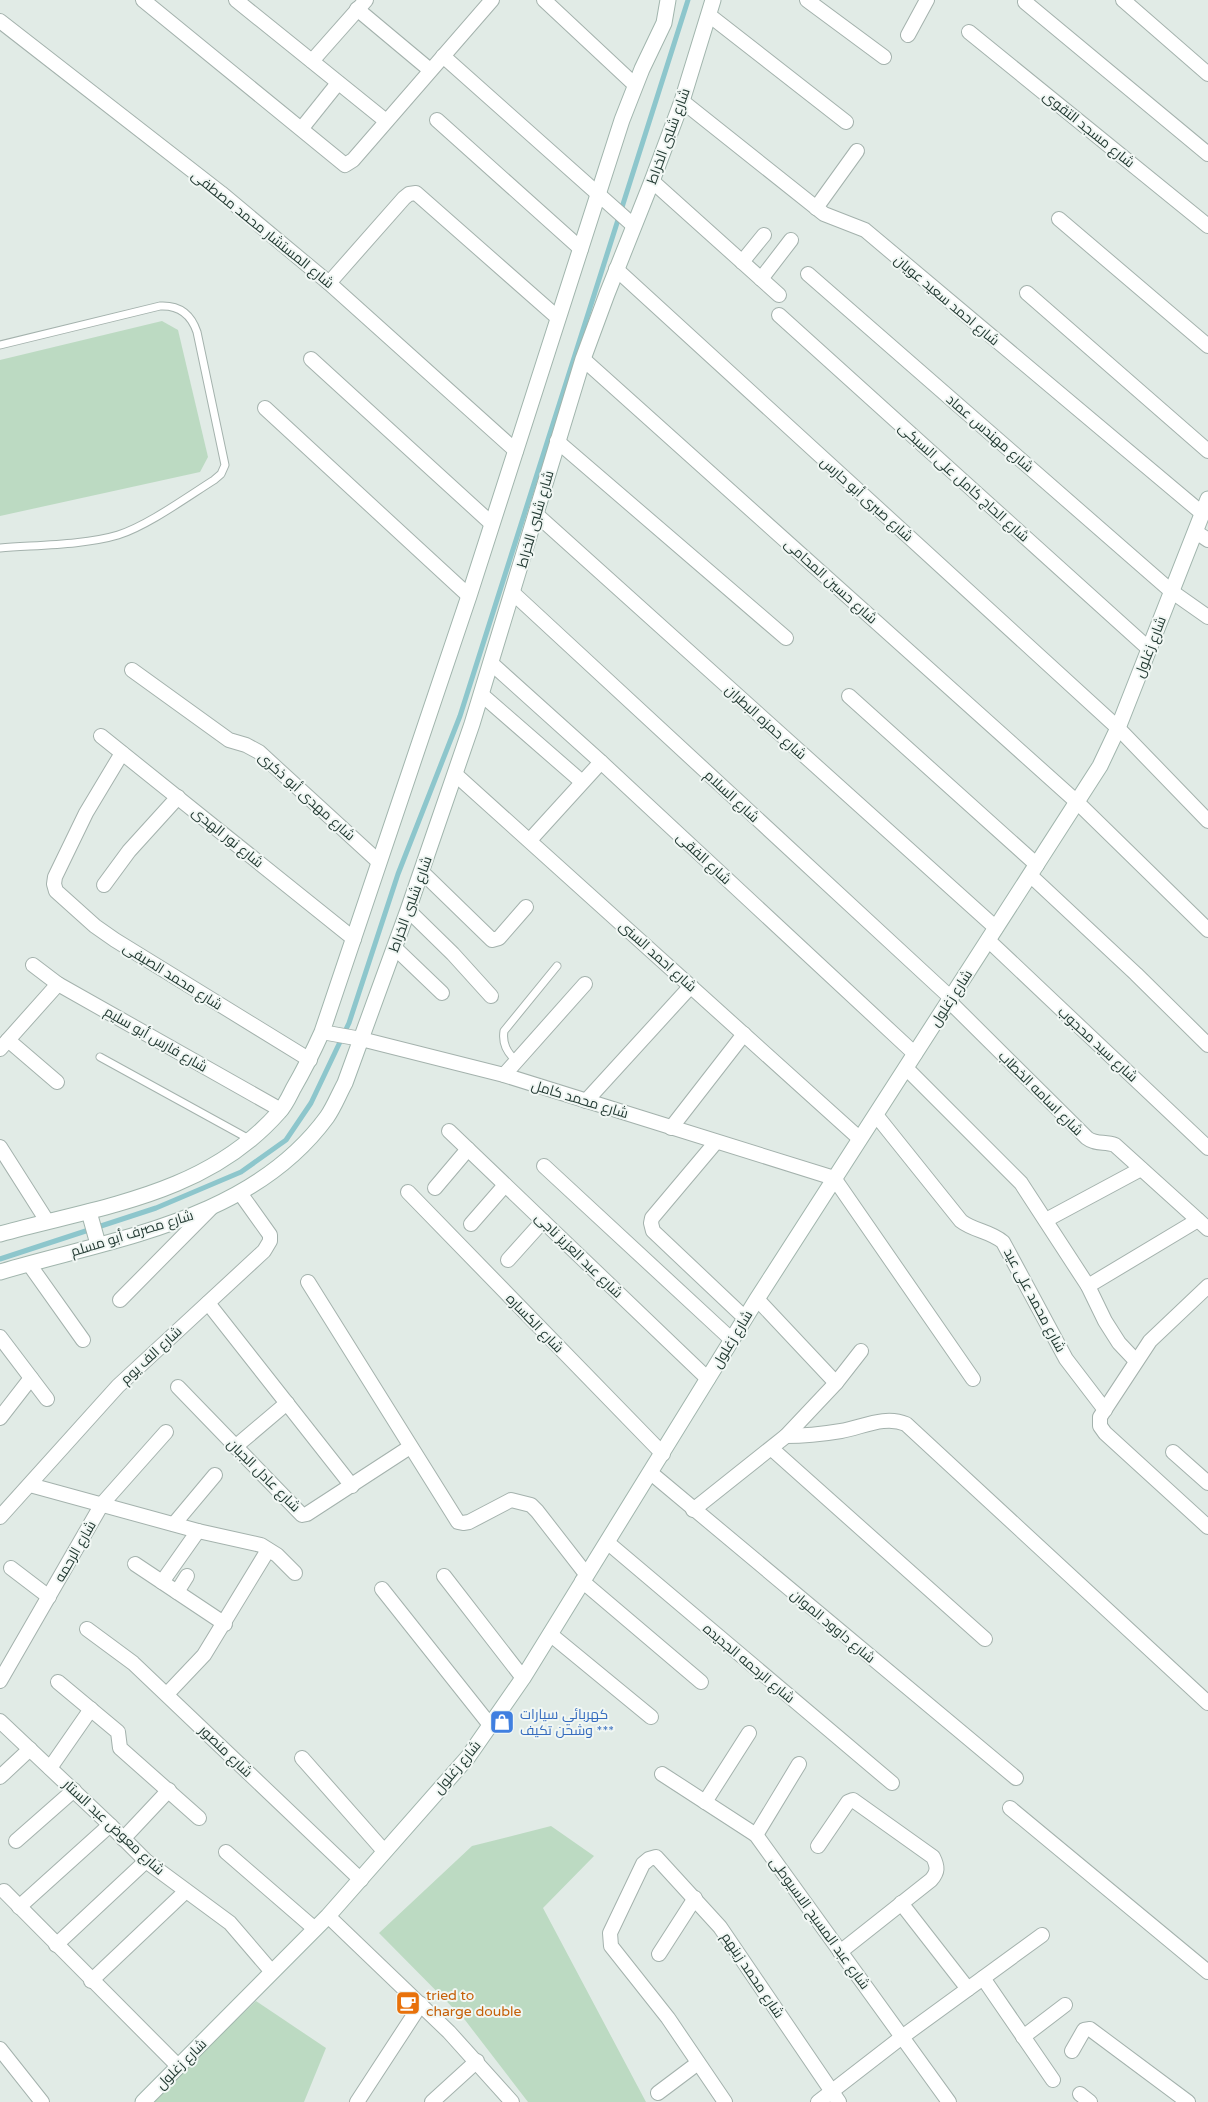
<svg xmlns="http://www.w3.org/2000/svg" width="1208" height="2102" viewBox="0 0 1208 2102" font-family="'Varela Round',Cairo,sans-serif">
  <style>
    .green { fill: #bcdac2 }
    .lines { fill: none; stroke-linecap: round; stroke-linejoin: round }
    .stream { stroke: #8dc6cc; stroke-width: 5 }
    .lane-casing { stroke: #a4b2ad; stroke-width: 9 }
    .street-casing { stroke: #a4b2ad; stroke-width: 16 }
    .secondary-casing { stroke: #a1b5ad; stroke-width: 17 }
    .lane { stroke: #fff; stroke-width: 7 }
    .street { stroke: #fff; stroke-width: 14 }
    .secondary { stroke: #fff; stroke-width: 15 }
    .labels { text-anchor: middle; stroke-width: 4; stroke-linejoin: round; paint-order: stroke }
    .street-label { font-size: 14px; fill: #233a33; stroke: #f1f7f4 }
    .shop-label { font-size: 14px; fill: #366cbe; stroke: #f1f7f4; text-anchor: start }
    .food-label { font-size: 14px; fill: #c56008; stroke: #f1f7f4; text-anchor: start }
  </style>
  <rect width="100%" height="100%" fill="#e1ebe6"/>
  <g class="green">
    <polygon points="162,321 178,330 208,457 200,472 0,516 0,360"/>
    <polygon points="551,1826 594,1856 543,1908 646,2102 528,2102 465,2020 379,1933 472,1846"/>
    <polygon points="256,2001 326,2048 304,2102 150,2102"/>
  </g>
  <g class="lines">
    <polyline class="stream" points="0,1259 156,1208 241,1172 286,1140 311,1103 349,1023 398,874 460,716 688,0"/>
    <defs>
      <g id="lane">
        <path d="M0 345 160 306C179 305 191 314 197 332L225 465 221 474 214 480C187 497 147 526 118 535 85 545 35 545 0 548"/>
        <polyline points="100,1057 251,1140"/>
        <path d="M516 1061C507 1052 502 1044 504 1031L557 966"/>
      </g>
      <g id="street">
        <polyline points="143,0 345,165 353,160 492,0"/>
        <polyline points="236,0 386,121"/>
        <polyline points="544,0 635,85"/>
        <polyline points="807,0 884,57"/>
        <polyline points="1123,0 1208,74"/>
        <polyline points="1025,2 1208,154"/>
        <polyline points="357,9 430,70"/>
        <polyline points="709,15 846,122"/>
        <polyline points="0,21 221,193 329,283 516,451"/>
        <polyline points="969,32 1208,226"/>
        <polyline points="908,35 927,0"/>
        <polyline points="443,56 634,226"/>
        <polyline points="312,61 366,0"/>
        <polyline points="682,101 824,214 865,230 1203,514"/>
        <polyline points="437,120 581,249"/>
        <polyline points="302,128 338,83"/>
        <polyline points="652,181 779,295"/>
        <polyline points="816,208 857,151"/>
        <polyline points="1059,219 1208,346"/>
        <polyline points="742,262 764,235"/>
        <polyline points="616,269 1118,728 1208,821"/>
        <polyline points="808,274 1171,591 1208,617"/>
        <polyline points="761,279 791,240"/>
        <polyline points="329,283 404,198 409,194 416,193 558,318"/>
        <polyline points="1027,293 1208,451"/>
        <polyline points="779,315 1149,649"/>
        <polyline points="311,359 492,524"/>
        <polyline points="583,359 1078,803 1208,930"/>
        <polyline points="265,408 469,596"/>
        <polyline points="557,441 786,638"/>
        <polyline points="537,515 996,928"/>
        <polyline points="1196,532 1208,540"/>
        <polyline points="513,593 951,998"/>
        <polyline points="491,663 601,762 915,1054"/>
        <polyline points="132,670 229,740 246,745 259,752 379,862"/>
        <polyline points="481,694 582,782"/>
        <polyline points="849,696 1037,865"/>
        <polyline points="101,736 354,939"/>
        <polyline points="122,753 86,813 55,877 54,884 56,891 95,926 115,940 310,1060"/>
        <polyline points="455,774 860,1139"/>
        <polyline points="530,840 601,762"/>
        <polyline points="422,872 492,940 499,938 526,907"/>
        <polyline points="1030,875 1136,974 1208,1045"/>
        <polyline points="104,885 129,851 178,797"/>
        <polyline points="408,910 453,954 491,996"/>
        <polyline points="988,940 1208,1148"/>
        <polyline points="395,948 442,993"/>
        <polyline points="33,965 58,984 281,1110"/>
        <path d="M949 1001 1087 1138C1096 1145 1105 1141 1115 1145L1208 1229"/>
        <polyline points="322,1032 361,1039 504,1075 834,1178 973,1379"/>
        <polyline points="8,1040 57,1082"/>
        <polyline points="0,1049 58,984"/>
        <polyline points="906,1068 1021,1183 1088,1286 1105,1321 1119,1343 1136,1361"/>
        <polyline points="504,1075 585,984"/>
        <polyline points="586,1101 691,986"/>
        <path d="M876 1115 961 1221C974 1231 990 1231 1003 1242L1066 1359 1105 1410"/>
        <polyline points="671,1128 744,1034"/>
        <polyline points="449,1131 708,1379"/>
        <polyline points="716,1142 652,1218 651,1223 653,1231 745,1318"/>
        <polyline points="0,1147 47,1221"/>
        <polyline points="544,1166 732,1340"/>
        <polyline points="435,1188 468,1149"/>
        <polyline points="408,1192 663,1454"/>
        <polyline points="1046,1220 1141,1169"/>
        <polyline points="471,1224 505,1185"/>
        <polyline points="508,1260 543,1221"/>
        <polyline points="29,1264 83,1340"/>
        <polyline points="308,1282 458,1522 463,1523 469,1522 511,1500 531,1505 537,1511 586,1574"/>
        <polyline points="1088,1286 1198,1220"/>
        <polyline points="1208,1286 1150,1341 1100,1417 1100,1426 1105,1433 1208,1527"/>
        <polyline points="757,1299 836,1383"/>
        <polyline points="120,1300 211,1208"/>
        <polyline points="208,1303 352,1486"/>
        <polyline points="0,1337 47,1399"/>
        <polyline points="178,1387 302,1515 307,1514 410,1447"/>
        <polyline points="0,1418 31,1378"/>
        <path d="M786 1436C805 1436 823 1434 841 1431 863 1427 885 1415 906 1424L1208 1703"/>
        <polyline points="235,1447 287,1403"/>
        <polyline points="772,1449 985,1639"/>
        <polyline points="1173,1452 1208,1483"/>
        <polyline points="651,1473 1016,1778"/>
        <polyline points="30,1485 198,1531 261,1545 277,1555 295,1573"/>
        <polyline points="693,1510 786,1436 836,1383 861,1351"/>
        <polyline points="0,1517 118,1386 264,1251 270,1241 270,1235 240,1193"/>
        <polyline points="174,1524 215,1475"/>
        <polyline points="607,1542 892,1783"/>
        <polyline points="135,1564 225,1624"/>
        <polyline points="11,1568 49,1597"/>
        <polyline points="444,1576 523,1678"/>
        <polyline points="582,1581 701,1682"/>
        <polyline points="162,1582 198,1531"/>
        <polyline points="382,1589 490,1725"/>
        <polyline points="177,1592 187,1576"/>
        <polyline points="87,1629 133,1663 361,1880"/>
        <polyline points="550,1634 651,1717"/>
        <polyline points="0,1681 102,1504 166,1432"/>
        <polyline points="58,1682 118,1732 120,1748 199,1818"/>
        <polyline points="167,1694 204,1655 268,1550"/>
        <polyline points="0,1721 110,1825 146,1861 230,1923 272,1972"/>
        <polyline points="302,1758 384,1851"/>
        <polyline points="50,1768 91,1709"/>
        <polyline points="662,1774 756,1835 949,2102"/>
        <polyline points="0,1777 30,1749"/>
        <polyline points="705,1802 749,1733"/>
        <polyline points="1010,1808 1208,1972"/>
        <polyline points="756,1835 799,1764"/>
        <polyline points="123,1839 169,1790"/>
        <polyline points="16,1841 74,1790"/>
        <path d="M818 1846 848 1802 853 1800 933 1857C938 1867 938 1872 931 1880L840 1952"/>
        <polyline points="226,1852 315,1929"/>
        <polyline points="4,1891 178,2066"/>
        <polyline points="901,1903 968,1989"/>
        <polyline points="19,1907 110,1825"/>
        <polyline points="328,1916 449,2032 512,2102"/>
        <polyline points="56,1945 146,1861"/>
        <polyline points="659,1954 695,1898"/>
        <polyline points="983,1978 1053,2080"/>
        <polyline points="91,1981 186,1891"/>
        <polyline points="1023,2037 1065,2005"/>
        <polyline points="0,2049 42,2102"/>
        <polyline points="1072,2051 1084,2030 1090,2029 1188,2102"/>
        <polyline points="658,2093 698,2063"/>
        <polyline points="1080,2094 1090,2102"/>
        <polyline points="357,2102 421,2004"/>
        <polyline points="432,2102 477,2061"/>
        <polyline points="725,2102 668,2018 611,1946 610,1933 643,1864 649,1859 656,1857 720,1927 839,2102"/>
        <polyline points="818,2102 902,2037 1042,1935"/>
      </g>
      <g id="secondary">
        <polyline points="89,1212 98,1244"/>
        <path d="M0 1234C101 1206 206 1195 279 1112 285 1106 289 1097 293 1089 304 1070 313 1052 322 1032L469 596 622 120 642 69 664 23 668 0"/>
        <path d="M0 1272C114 1238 251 1221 327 1117 334 1107 339 1094 345 1083L408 910 472 724 583 359 607 294 652 181 682 101 713 0"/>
        <polyline points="143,2102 328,1916 468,1757 523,1678 757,1299 1100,766 1118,728 1208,499"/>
      </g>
    </defs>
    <use href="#lane" class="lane-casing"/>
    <use href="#street" class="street-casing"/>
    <use href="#secondary" class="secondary-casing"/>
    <use href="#lane" class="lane"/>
    <use href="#street" class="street"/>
    <use href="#secondary" class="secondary"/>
  </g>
  <defs>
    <symbol id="shop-square" viewBox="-11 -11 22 22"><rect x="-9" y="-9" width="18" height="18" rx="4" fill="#3f7fe0" stroke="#f1f7f4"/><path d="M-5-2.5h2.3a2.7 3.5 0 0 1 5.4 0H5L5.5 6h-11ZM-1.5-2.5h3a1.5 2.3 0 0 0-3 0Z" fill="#fff"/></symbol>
    <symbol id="cafe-square" viewBox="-11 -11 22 22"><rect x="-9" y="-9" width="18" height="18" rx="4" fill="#e8710a" stroke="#f1f7f4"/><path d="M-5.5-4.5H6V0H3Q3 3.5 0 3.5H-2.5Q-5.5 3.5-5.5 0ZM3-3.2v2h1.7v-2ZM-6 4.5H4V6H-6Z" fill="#fff"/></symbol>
  </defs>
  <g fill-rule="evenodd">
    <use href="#shop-square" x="488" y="1708" width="28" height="28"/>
    <use href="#cafe-square" x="394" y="1989" width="28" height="28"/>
  </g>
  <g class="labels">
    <g class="street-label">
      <text transform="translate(1089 129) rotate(39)" y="5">شارع مسجد التقوى</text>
      <text transform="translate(668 136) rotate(-70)" y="5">شارع شلبى الخراط</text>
      <text transform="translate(263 229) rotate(39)" y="5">شارع المستشار محمد مصطفى</text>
      <text transform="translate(947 300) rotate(40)" y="5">شارع احمد سعيد عويان</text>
      <text transform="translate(990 433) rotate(41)" y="5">شارع مهندس عماد</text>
      <text transform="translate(964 482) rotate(42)" y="5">شارع الحاج كامل على السبكى</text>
      <text transform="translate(867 499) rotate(42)" y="5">شارع صبرى أبو حارس</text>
      <text transform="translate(535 519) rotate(-74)" y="5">شارع شلبى الخراط</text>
      <text transform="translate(831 581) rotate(42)" y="5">شارع حسين المحامى</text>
      <text transform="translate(1150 647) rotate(-69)" y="5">شارع زغلول</text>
      <text transform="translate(766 722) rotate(42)" y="5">شارع حمزه البطران</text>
      <text transform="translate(307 796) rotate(42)" y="5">شارع مهدى أبو ذكرى</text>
      <text transform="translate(732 796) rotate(43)" y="5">شارع السلام</text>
      <text transform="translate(228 837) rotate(39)" y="5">شارع نور الهدى</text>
      <text transform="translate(704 858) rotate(43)" y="5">شارع الفقى</text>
      <text transform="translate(410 904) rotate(-70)" y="5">شارع شلبى الخراط</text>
      <text transform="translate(658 956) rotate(42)" y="5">شارع احمد السنى</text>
      <text transform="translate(173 976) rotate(32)" y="5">شارع محمد الصيفى</text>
      <text transform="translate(951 998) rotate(-57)" y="5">شارع زغلول</text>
      <text transform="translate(156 1039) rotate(30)" y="5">شارع فارس أبو سليم</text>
      <text transform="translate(1098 1044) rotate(43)" y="5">شارع سيد محجوب</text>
      <text transform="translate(1041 1093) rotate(45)" y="5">شارع اسامه الخطاب</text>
      <text transform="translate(580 1099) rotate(17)" y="5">شارع محمد كامل</text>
      <text transform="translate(132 1233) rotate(-17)" y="5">شارع مصرف أبو مسلم</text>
      <text transform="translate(579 1255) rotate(44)" y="5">شارع عبد العزيز ناجى</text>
      <text transform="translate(1035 1300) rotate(62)" y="5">شارع محمد على عيد</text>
      <text transform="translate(535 1323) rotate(46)" y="5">شارع الكساره</text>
      <text transform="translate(732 1339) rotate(-59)" y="5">شارع زغلول</text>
      <text transform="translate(151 1355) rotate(-43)" y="5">شارع الف يوم</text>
      <text transform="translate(264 1475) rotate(45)" y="5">شارع عادل الجبان</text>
      <text transform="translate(75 1551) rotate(-60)" y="5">شارع الرحمه</text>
      <text transform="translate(833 1626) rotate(40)" y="5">شارع داوود الموان</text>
      <text transform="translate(749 1663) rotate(40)" y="5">شارع الرحمه الجديده</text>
      <text transform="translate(226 1751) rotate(44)" y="5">شارع منصور</text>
      <text transform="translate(457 1767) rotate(-50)" y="5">شارع زغلول</text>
      <text transform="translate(114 1827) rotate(43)" y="5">شارع معوض عبد الستار</text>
      <text transform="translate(820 1923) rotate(54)" y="5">شارع عبد المسيح الاسيوطى</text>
      <text transform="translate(753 1975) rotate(56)" y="5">شارع محمد زينهم</text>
      <text transform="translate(181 2064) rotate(-45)" y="5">شارع زغلول</text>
    </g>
    <g class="shop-label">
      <text x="520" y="1719">كهربائي سيارات<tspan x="520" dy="16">وشحن تكيف ***</tspan></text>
    </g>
    <g class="food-label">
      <text x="426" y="2000">tried to<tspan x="426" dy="16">charge double</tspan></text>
    </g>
  </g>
</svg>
